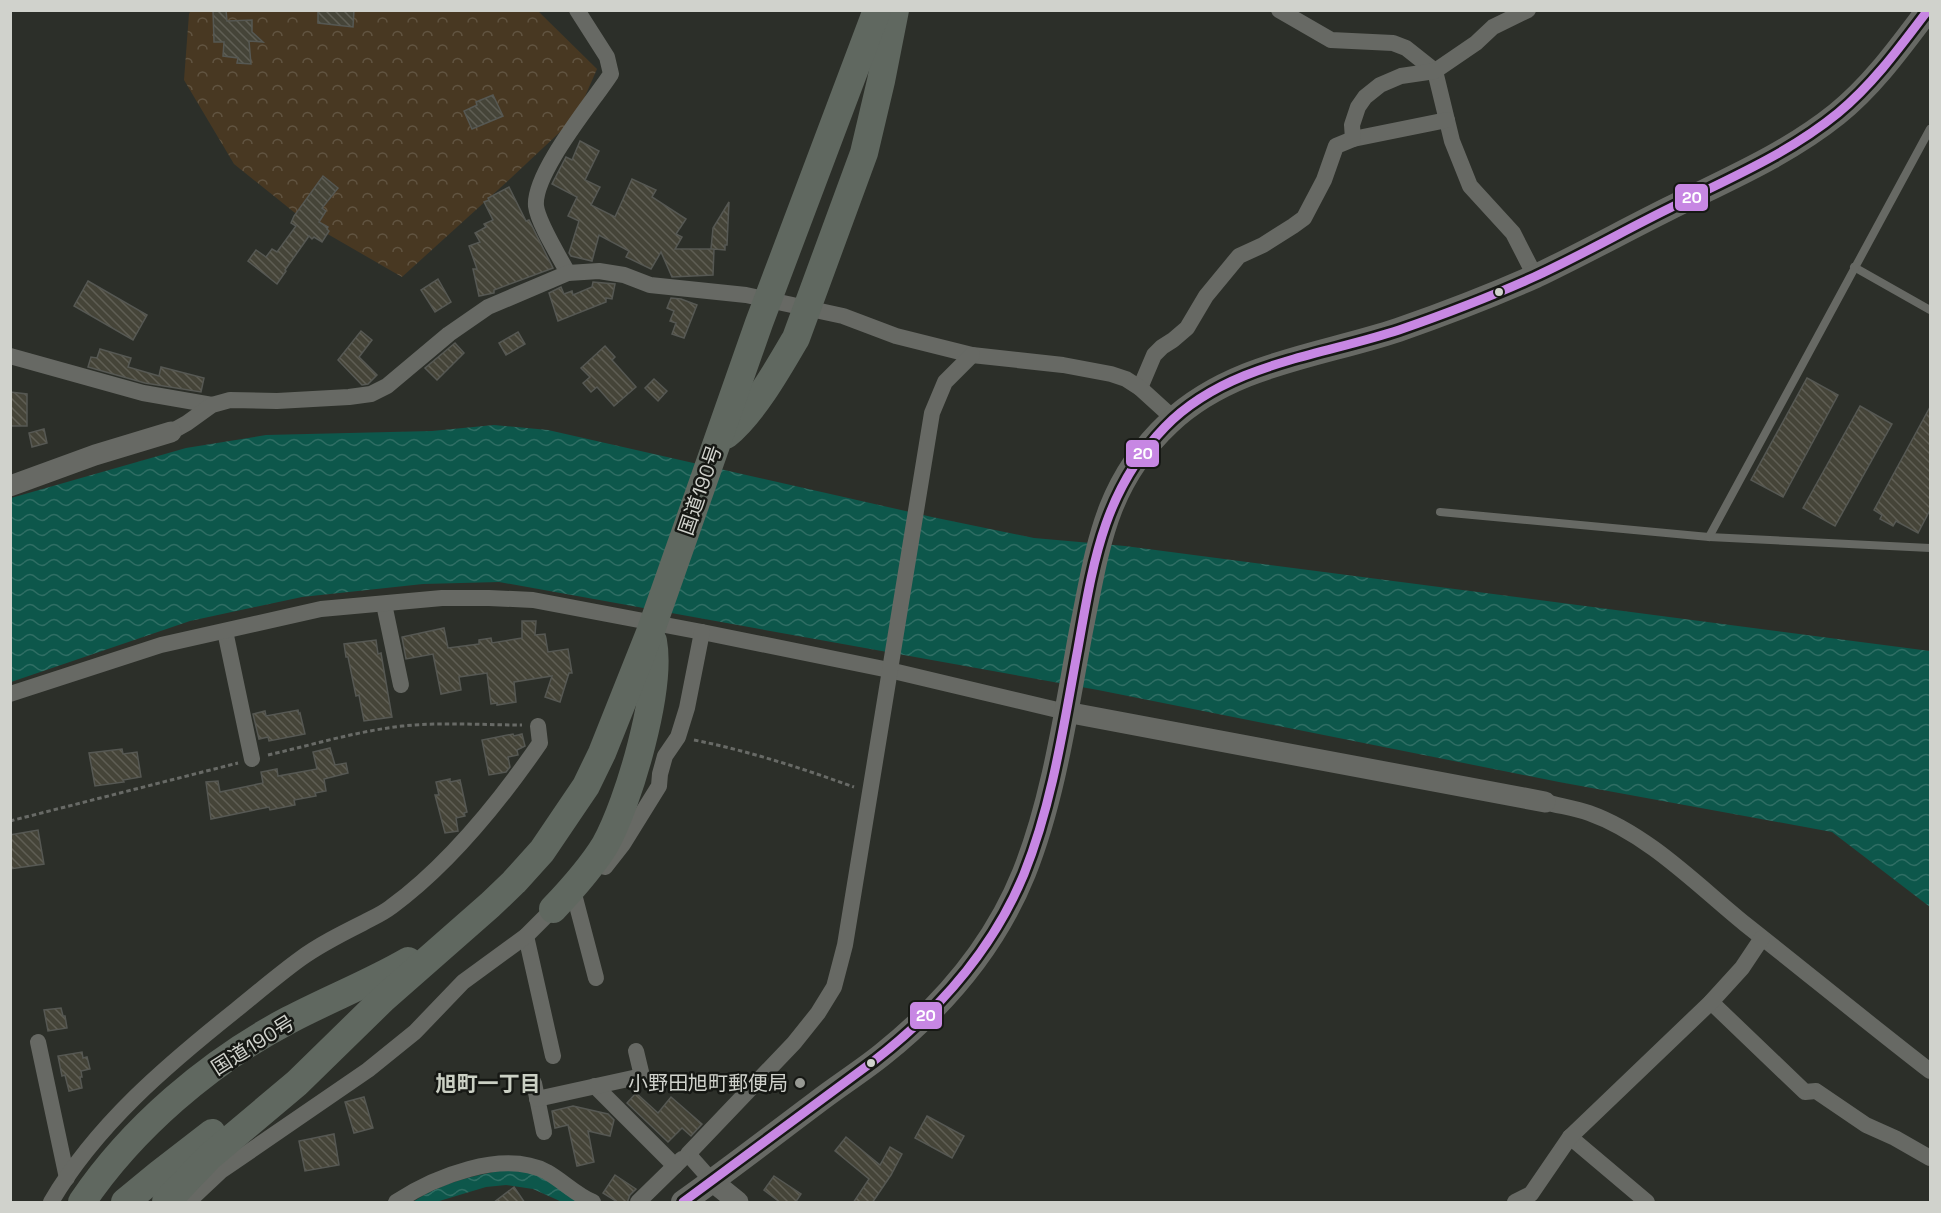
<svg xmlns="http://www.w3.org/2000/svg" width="1941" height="1213" viewBox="0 0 1941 1213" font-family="'Space Grotesk','Noto Sans JP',sans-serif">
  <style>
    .forest { fill: url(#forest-crowns) }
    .water { fill: url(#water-waves) }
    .building { fill: url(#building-back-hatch); stroke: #565853; stroke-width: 1.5 }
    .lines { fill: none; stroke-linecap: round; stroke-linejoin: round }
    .path { stroke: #686a66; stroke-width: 3; stroke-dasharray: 4.5 3; stroke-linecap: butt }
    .service { stroke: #676964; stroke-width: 8 }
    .minor { stroke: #676964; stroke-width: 16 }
    .tertiary { stroke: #676964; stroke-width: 21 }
    .secondary { stroke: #676964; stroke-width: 24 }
    .trunk { stroke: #606860; stroke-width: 28 }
    .bus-1-casing { stroke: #161814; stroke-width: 14 }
    .bus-1 { stroke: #c787e3; stroke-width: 9 }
    .bus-dot { fill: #d0d2cc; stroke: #161814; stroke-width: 2 }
    .poi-dot { fill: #979993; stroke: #161814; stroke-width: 2 }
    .labels { text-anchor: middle; stroke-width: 5; stroke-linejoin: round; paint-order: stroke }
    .street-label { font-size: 20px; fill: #d0d2cc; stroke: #161814 }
    .poi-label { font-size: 20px; fill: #d0d2cc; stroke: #161814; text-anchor: end }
    .neighbourhood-label { font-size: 21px; font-weight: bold; fill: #cbd0c4; stroke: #161814 }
    .line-badge { stroke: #161814; stroke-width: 2 }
    .badge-label { font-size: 16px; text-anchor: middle; font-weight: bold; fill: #fff }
  </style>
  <defs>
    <pattern id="forest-crowns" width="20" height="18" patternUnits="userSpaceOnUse" patternTransform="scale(1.5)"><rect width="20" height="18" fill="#483822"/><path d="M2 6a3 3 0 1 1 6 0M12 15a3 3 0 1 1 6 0" fill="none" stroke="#615441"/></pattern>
    <pattern id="water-waves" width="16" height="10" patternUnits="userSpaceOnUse" patternTransform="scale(1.5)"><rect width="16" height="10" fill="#0d574b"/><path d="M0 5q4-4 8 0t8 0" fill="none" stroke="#2f6e64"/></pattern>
    <pattern id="building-back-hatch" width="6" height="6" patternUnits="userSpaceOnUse" patternTransform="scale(1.5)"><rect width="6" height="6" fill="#454438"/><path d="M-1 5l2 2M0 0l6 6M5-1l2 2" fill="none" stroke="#5f5e54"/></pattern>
  </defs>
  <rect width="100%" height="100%" fill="#2c2f29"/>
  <polygon class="forest" points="191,10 538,11 597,69 576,117 511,178 402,277 305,221 234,164 184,80 189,14"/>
  <g class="water">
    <polygon points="494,425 548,430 932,517 1034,538 1125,546 1930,651 1930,907 1832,832 1559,782 1098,690 499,582 423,584 302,597 190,621 11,682 11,498 186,448 266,435 432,431"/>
    <path d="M514 1168 536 1173 583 1202H562L533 1189 506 1185 486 1187 436 1202H413C444 1181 478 1175 514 1168Z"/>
  </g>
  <g class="building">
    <polygon points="213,10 226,10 227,21 252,20 252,32 263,42 249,41 251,64 237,63 238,58 223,56 224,42 214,42"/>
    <polygon points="318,10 354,10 353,27 318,23"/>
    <polygon points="493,95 503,116 472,129 464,111 477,105 476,102"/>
    <polygon points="580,141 599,151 585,180 600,187 591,205 615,217 632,179 656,190 652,197 686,219 676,234 682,237 675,249 714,249 711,249 713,228 729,202 727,245 725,245 725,250 714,249 713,275 672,277 661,252 651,269 626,257 629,251 599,235 592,261 571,256 569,253 579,221 568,216 577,197 552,184 566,157 572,160"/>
    <polygon points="323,176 338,188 322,208 326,211 319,222 328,227 327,229 329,231 322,242 314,237 312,239 309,236 285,270 286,271 277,284 248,261 256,250 266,257 272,249 277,252 296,226 291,223 294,216"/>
    <polygon points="509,187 526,221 529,220 553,268 494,290 494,293 479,296 473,269 477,269 469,246 480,242 475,233 486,227 484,224 493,220 484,202 489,200 488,198"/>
    <polygon points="438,279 451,302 435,312 421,290"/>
    <polygon points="88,281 147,315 133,340 74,306"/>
    <polygon points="593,282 615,284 612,299 606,298 606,302 558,321 549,293 561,287 564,294 572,291 573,295 592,287"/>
    <polygon points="671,298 681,299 697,305 684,338 672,334 676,323 670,321 674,311 667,308"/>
    <polygon points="361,331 372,340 359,357 377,375 368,384 362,385 338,360"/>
    <polygon points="518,332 525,344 506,355 499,343"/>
    <polygon points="455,343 464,353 437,380 425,368"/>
    <polygon points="605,346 615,357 612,360 636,387 614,406 597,387 591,392 583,383 590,377 581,368"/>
    <polygon points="100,349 131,358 128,367 159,376 161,367 204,378 201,392 145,383 88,367 91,357 97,358"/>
    <polygon points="1807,378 1838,395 1783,497 1751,480"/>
    <polygon points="654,379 667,391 658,401 645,388"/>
    <polygon points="10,392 27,394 27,426 10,426"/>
    <polygon points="1860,406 1892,424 1835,526 1803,508"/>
    <polygon points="1930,407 1930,510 1918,533 1896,521 1893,526 1880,519 1882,515 1874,510"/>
    <polygon points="44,429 47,443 32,447 29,433"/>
    <polygon points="522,621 536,621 535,635 545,634 548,652 568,649 572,673 569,673 560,702 545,697 552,676 514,682 516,702 497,705 497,703 491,704 487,673 459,677 461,690 441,694 433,654 406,659 402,637 444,628 448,648 479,644 479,640 491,638 492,643 522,638"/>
    <polygon points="376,640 378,654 381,653 392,717 364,721 359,695 356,696 348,657 346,657 344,644"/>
    <polygon points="298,710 299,714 300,713 305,734 269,741 268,737 259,739 253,714 265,711 266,716"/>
    <polygon points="513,734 514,736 522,734 525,746 517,750 518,755 508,757 510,767 506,772 489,775 482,740"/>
    <polygon points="330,748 335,765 346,763 348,773 324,779 326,791 315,793 316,796 294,800 295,805 270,810 269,807 211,819 206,782 218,781 220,792 263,783 261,772 277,769 278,776 317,769 313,752"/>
    <polygon points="122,749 123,754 137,752 141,777 123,780 124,782 95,786 89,753"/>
    <polygon points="450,779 450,782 460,780 467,812 464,813 465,816 456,818 458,831 445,833 435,795 439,795 436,782"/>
    <polygon points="38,830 44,864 10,869 10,835"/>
    <polygon points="61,1008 63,1016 65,1016 67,1028 48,1031 44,1010"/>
    <polygon points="82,1052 83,1058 87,1057 90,1069 81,1071 82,1077 80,1077 82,1088 69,1091 65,1075 62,1076 58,1056"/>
    <polygon points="636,1093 658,1113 671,1097 702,1124 691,1136 682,1128 668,1142 627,1103"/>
    <polygon points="364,1097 373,1128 354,1133 345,1102"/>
    <polygon points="573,1106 608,1114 614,1120 610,1136 588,1131 594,1162 577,1166 568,1125 555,1128 552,1111"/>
    <polygon points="927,1116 964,1136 952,1158 915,1138"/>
    <polygon points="334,1134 339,1165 305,1171 299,1141"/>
    <polygon points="846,1137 880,1165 890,1147 902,1154 891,1175 872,1203 853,1203 869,1179 835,1151"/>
    <polygon points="615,1175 636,1189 630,1195 627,1203 619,1203 603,1193"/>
    <polygon points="774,1176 801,1194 795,1203 781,1203 764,1190"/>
    <polygon points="514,1187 525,1203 493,1203"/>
  </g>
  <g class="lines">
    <g class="path">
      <path d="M694 740C749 751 801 768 854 787"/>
      <path d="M268 755C312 745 357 731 403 726 442 722 483 725 522 725"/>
      <polyline points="10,821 238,763"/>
    </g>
    <g class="service">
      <polyline points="1854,267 1930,310"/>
      <polyline points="1440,512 1709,537 1930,548"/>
      <polyline points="1709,537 1930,129"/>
    </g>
    <g class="minor">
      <polyline points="1279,10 1331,40 1393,43 1406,48 1435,71 1452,141 1470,186 1513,233 1535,276"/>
      <polyline points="1353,139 1447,120"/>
      <path d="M568 273C559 256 538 223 536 206 533 173 592 103 611 74L607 57 577 10"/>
      <polyline points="10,356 143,393 212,405"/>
      <polyline points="1140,388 1154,355 1162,347 1173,340 1187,328 1206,296 1239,256 1263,245 1293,226 1304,218 1324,180 1336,146 1353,139 1352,125 1358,107 1365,97 1380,85 1401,76 1435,71 1476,43 1493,27 1528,10"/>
      <polyline points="171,432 187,423 212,405 230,400 277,401 349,397 371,394 387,386 449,334 488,307 568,273 599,271 624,275 650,285 746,295 843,316 896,336 972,355 1063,365 1111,374 1126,379 1140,388 1173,418"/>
      <polyline points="384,604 401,685"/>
      <polyline points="225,631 252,759"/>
      <polyline points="10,694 161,645 321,609 442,598 489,598 533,600 702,632 889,670 1066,712"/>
      <path d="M1545 802C1559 806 1575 808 1589 813 1648 834 1697 885 1745 924 1807 973 1868 1023 1930 1071"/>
      <polyline points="605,867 623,844 659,786 660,774 665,756 678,737 687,708 702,632"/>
      <polyline points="575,898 596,978"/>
      <polyline points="526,936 553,1056"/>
      <polyline points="1711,1002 1805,1092 1816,1091 1866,1125 1895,1138 1930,1158"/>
      <polyline points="38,1042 67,1178"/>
      <polyline points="534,1083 544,1132"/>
      <polyline points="595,1086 675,1166"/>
      <polyline points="537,1099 642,1076 636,1051"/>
      <polyline points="1570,1137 1647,1202"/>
      <polyline points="712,1181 688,1154 794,1043 818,1013 834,987 845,945 932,413 945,382 972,355"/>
      <path d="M51 1202C96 1125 167 1065 236 1010 257 993 278 975 300 959 319 945 341 934 363 923 372 918 382 914 391 907 447 866 500 801 540 743L538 726"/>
      <polyline points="188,1202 221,1171 368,1070 415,1032 463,982 526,936 553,909 559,906"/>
      <path d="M396 1202C434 1177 503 1149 547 1172 563 1181 576 1195 593 1202"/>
      <polyline points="638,1202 682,1159"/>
      <polyline points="1515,1202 1531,1194 1570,1137 1711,1002 1742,968 1762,938"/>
    </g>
    <g class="tertiary">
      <polyline points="10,486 95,455 171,432"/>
      <polyline points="1066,712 1545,802"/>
      <polyline points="712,1181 738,1202"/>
    </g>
    <path class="secondary" d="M683 1202C728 1170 772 1136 816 1103 838 1086 862 1071 883 1054 943 1006 995 945 1024 873 1054 798 1066 711 1081 631 1098 548 1104 484 1169 423 1231 364 1320 356 1398 330 1444 314 1491 296 1536 276 1580 255 1624 231 1668 209 1726 180 1786 155 1837 114 1873 85 1900 47 1928 10"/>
    <g class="trunk">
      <path d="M726 435C753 413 778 369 796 338L864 153 881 81 895 10"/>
      <path d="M553 909C572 889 591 868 605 845 629 802 662 689 653 641"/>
      <path d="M82 1202C132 1128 209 1062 289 1020 329 999 370 983 408 961"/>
      <polyline points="125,1202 159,1174 212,1133"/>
      <polyline points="166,1202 209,1157 297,1083 383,999 490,905 514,882 542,851 586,786 602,753 651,630 759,323 877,10"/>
    </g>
    <defs>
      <path id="bus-1" d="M683 1202 875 1060C938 1011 993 949 1024 874 1053 802 1064 723 1078 648 1093 564 1103 491 1165 427 1226 364 1320 356 1399 330 1445 314 1490 297 1534 277 1580 256 1625 230 1670 208 1728 179 1788 154 1838 113 1873 84 1900 47 1928 10"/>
    </defs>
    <use href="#bus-1" class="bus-1-casing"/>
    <use href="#bus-1" class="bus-1"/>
  </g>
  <g class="bus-dot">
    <circle cx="1499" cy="292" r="5"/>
    <circle cx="871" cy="1063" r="5"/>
  </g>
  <circle class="poi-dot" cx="800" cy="1083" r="6"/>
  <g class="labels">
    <g class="street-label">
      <text transform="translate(700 490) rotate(-71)" y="7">国道190号</text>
      <text transform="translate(253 1045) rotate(-32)" y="7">国道190号</text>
    </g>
    <g class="poi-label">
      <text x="788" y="1090">小野田旭町郵便局</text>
    </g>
    <g class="neighbourhood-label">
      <text x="488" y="1091">旭町一丁目</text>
    </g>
  </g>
  <g class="line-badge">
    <rect x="1674" y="183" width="35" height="29" rx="6" fill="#c787e3"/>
    <rect x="1125" y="439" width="35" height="29" rx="6" fill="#c787e3"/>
    <rect x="909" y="1001" width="34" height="29" rx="6" fill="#c787e3"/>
  </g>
  <g class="badge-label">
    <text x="1692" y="203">20</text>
    <text x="1143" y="459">20</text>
    <text x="926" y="1021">20</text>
  </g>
  <rect width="1941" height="1213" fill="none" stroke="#d0d2cc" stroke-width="24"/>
</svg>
